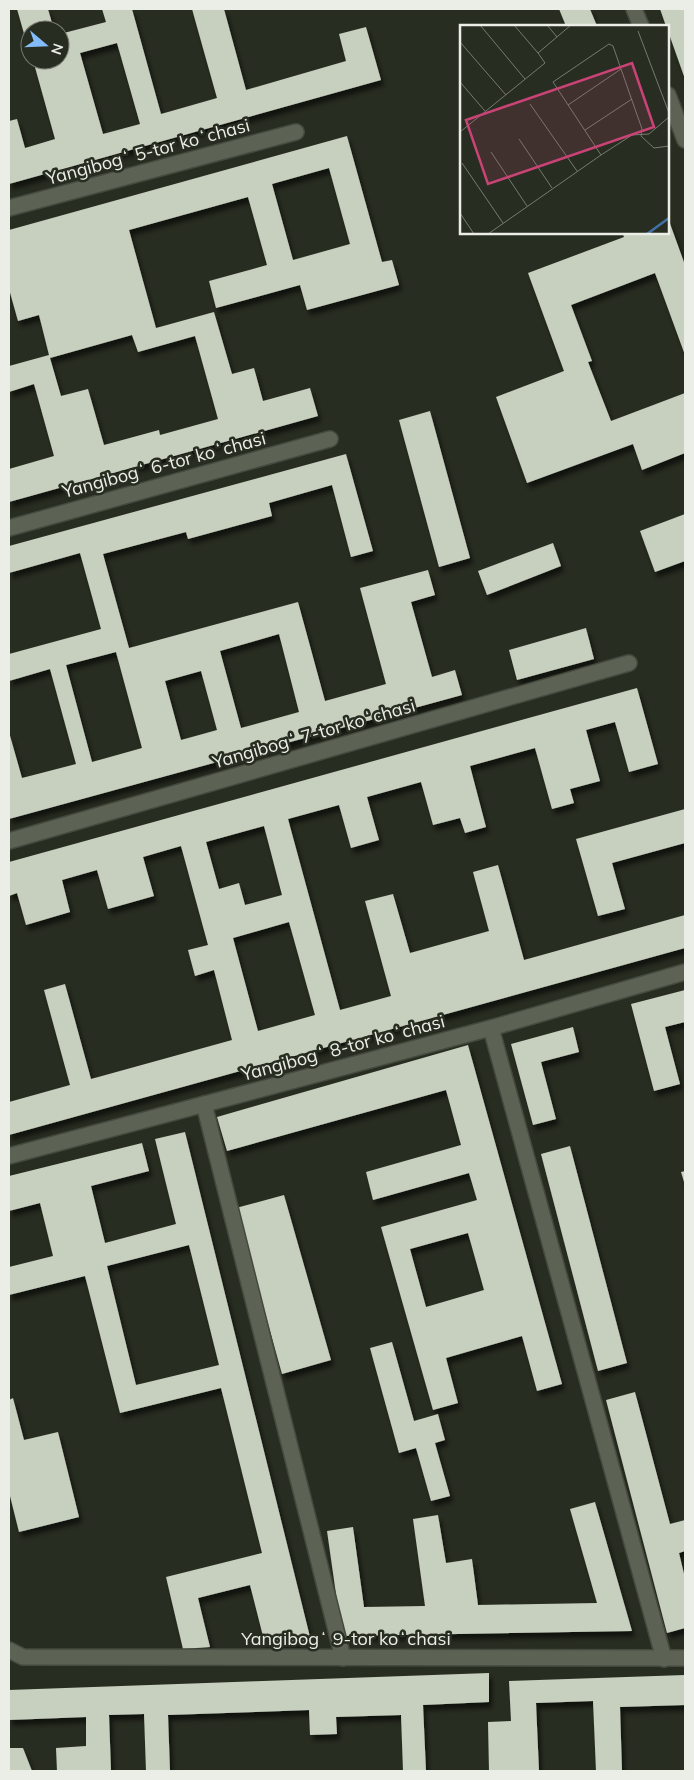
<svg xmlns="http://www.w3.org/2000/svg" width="694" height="1780" viewBox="0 0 694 1780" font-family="Mulish,sans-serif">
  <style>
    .building { fill: #c7cfbf; fill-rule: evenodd; filter: url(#shadow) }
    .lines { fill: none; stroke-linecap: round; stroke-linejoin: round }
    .minor-casing { stroke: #454a3f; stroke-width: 18 }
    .minor { stroke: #5c6355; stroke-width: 15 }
    .labels { text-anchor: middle; stroke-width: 5; stroke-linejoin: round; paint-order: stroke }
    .street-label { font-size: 18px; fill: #eaeee6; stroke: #282d21 }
    .inset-river { fill: none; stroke: #4171a5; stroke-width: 2.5 }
    .inset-road { fill: none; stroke: #767a70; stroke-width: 1 }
    .view { fill: #ca4377; fill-opacity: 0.15; stroke: #ca4377; stroke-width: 2.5 }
    .inset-edge { fill: none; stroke: #eaeee6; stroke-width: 2.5 }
  </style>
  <defs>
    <filter id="shadow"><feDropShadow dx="3" dy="5.5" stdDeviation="2.5" flood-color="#0009"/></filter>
  </defs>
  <rect width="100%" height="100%" fill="#282d21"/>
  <g class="building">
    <polygon points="17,9 48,9 54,30 30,30 30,43 27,44"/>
    <path d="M102 9H132L161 114 217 98 192 9H224L246 90 346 61 339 34 366 27 381 80 9 184V121L17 119 25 148 55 139 33 60H60V34L106 22ZM117 43 140 124 103 134 80 53Z"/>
    <polygon points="559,9 590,9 597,26 566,26"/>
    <polygon points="660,9 685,9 685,79 668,31 668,26 666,26"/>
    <path d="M347 136 382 262 392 260 399 285 307 310 300 285 216 308 209 281 267 265 248 197 129 230 156 328 214 312 232 374 254 368 263 401 310 388 318 416 9 502V469L54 456 34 384 9 392V366L49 355 39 315 18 321 9 289V230ZM329 168 350 244 293 260 272 184ZM132 335 138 352 195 336 218 419 160 435 159 430 104 445 88 389 61 396 50 358Z"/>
    <polygon points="668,218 685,265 685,355 655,273 571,305 592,361 588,362 611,421 685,393 685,453 642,470 633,444 527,483 496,397 564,371 528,273 624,237 622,232 668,232"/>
    <polygon points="430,411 470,558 439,567 399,420"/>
    <path d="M346 454 373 551 351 557 332 485 269 503 272 516 188 539 186 532 103 554 129 648 298 602 325 701 386 684 360 588 428 570 435 595 411 602 432 677 455 670 462 695 9 819V732L22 778 76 764 50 669 9 681V654L101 629 80 553 9 573V546ZM279 634 299 712 241 728 220 651ZM116 652 142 748 92 762 66 665ZM201 671 217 730 181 740 165 681Z"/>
    <polygon points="685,514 685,561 655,572 640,531"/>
    <polygon points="553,543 561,566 487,595 478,571"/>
    <polygon points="586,628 594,659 517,680 509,650"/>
    <path d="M637 688 658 764 629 772 615 722 586 730 600 781 570 789 574 803 552 809 535 748 470 766 486 827 465 833 460 818 433 825 421 782 367 797 379 840 351 848 339 805 288 819 340 1010 391 996 365 901 393 894 410 953 489 931 473 872 498 865 524 960 685 915V948L9 1135V1102L70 1085 44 990 65 984 91 1079 232 1040 214 970 195 976 188 950 208 945 181 846 143 857 154 896 108 909 97 870 62 880 70 912 26 925 17 893 9 896V862ZM264 826 282 895 245 905 239 883 219 889 206 842ZM289 922 315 1015 258 1031 233 938Z"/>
    <polygon points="685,809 685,843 612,863 625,909 598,916 576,839"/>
    <polygon points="685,990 685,1022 665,1027 680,1084 654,1091 631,1004"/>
    <polygon points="573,1027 579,1052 541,1062 556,1119 533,1125 511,1044"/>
    <path d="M468 1045 562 1384 537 1391 522 1336 446 1358 458 1403 433 1410 381 1227 477 1200 469 1173 373 1200 366 1172 461 1145 446 1090 227 1151 217 1117ZM468 1233 484 1290 426 1307 410 1249Z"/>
    <path d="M185 1132 206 1217 311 1641 265 1644 250 1585 198 1598 210 1647 183 1649 166 1577 262 1553 221 1388 120 1413 85 1276 9 1295V1267L53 1256 40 1203 9 1211V1176L142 1143 149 1171 91 1186 105 1243 176 1224 155 1139ZM189 1245 219 1365 136 1385 107 1266Z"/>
    <polygon points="570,1146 627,1363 598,1371 541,1154"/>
    <polygon points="685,1171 685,1185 681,1172"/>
    <polygon points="284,1195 331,1360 282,1374 236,1208"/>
    <polygon points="392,1342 414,1421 438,1414 445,1440 435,1443 450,1496 431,1501 416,1448 399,1453 370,1348"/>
    <polygon points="635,1392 670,1524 685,1520 685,1551 679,1553 685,1578 685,1628 667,1633 606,1400"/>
    <polygon points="13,1398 24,1440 58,1432 79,1517 19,1532 9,1492 9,1400"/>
    <polygon points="595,1502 632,1631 342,1636 327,1531 353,1527 364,1607 425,1606 413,1519 438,1515 446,1563 472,1559 478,1605 597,1603 570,1509"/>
    <polygon points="489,1673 489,1702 423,1705 426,1771 403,1771 401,1715 336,1717 337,1734 310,1735 309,1710 168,1715 170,1771 146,1771 144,1714 109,1715 111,1771 57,1771 56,1748 86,1746 86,1717 9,1720 9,1690"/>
    <polygon points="685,1675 685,1705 620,1707 622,1771 596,1771 593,1701 536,1703 539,1771 489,1771 488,1722 511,1721 509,1681"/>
    <polygon points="9,1748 23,1748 32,1771 9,1771"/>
  </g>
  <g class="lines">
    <defs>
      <g id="minor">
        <polyline points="634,9 641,26"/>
        <polyline points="668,95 685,140"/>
        <polyline points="9,208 296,132"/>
        <polyline points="9,528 330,439"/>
        <polyline points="9,841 629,663"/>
        <polyline points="491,1028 664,1659"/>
        <polyline points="204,1104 343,1658"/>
        <polyline points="9,1156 491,1028 685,972"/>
        <polyline points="9,1650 23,1657 685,1658"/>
      </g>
    </defs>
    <use href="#minor" class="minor-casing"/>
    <use href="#minor" class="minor"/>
  </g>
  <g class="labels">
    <g class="street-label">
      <text transform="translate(148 152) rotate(-15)" y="6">Yangibogʻ 5-tor koʻchasi</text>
      <text transform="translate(164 465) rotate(-15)" y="6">Yangibogʻ 6-tor koʻchasi</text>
      <text transform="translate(314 734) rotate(-16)" y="6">Yangibogʻ 7-tor koʻchasi</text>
      <text transform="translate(343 1048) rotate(-15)" y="6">Yangibogʻ 8-tor koʻchasi</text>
      <text x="346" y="1645">Yangibogʻ 9-tor koʻchasi</text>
    </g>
  </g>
  <g transform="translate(460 25)">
    <rect width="209" height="209" fill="#282d21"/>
    <path class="inset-river" d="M187 209 209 193"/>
    <path class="inset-road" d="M20 0 65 54M54 0 78 28M87 0 97 12M178 6 209 88M0 17 46 70M0 57 25 86M70 79 117 146M108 80 161 44M125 105 172 74M0 107 85 38 78 28 111 0M59 114 92 163M31 127 67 181M141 130 93 57 149 19 153 21 161 44 182 104 181 111 194 123 209 121M2 138 43 198M0 188 14 209M28 209 141 130 172 110 189 109 209 92"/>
    <path class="view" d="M172 38 194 102 28 159 6 95Z"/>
    <rect width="209" height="209" class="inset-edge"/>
  </g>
  <rect width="694" height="1780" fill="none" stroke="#eaeee6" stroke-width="20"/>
  <g transform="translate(45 45) rotate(109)"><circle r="24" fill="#282d21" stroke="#767a70"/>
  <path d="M0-4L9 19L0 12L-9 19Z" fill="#84bcfb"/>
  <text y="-8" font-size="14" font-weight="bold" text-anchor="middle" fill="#eaeee6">N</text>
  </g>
</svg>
